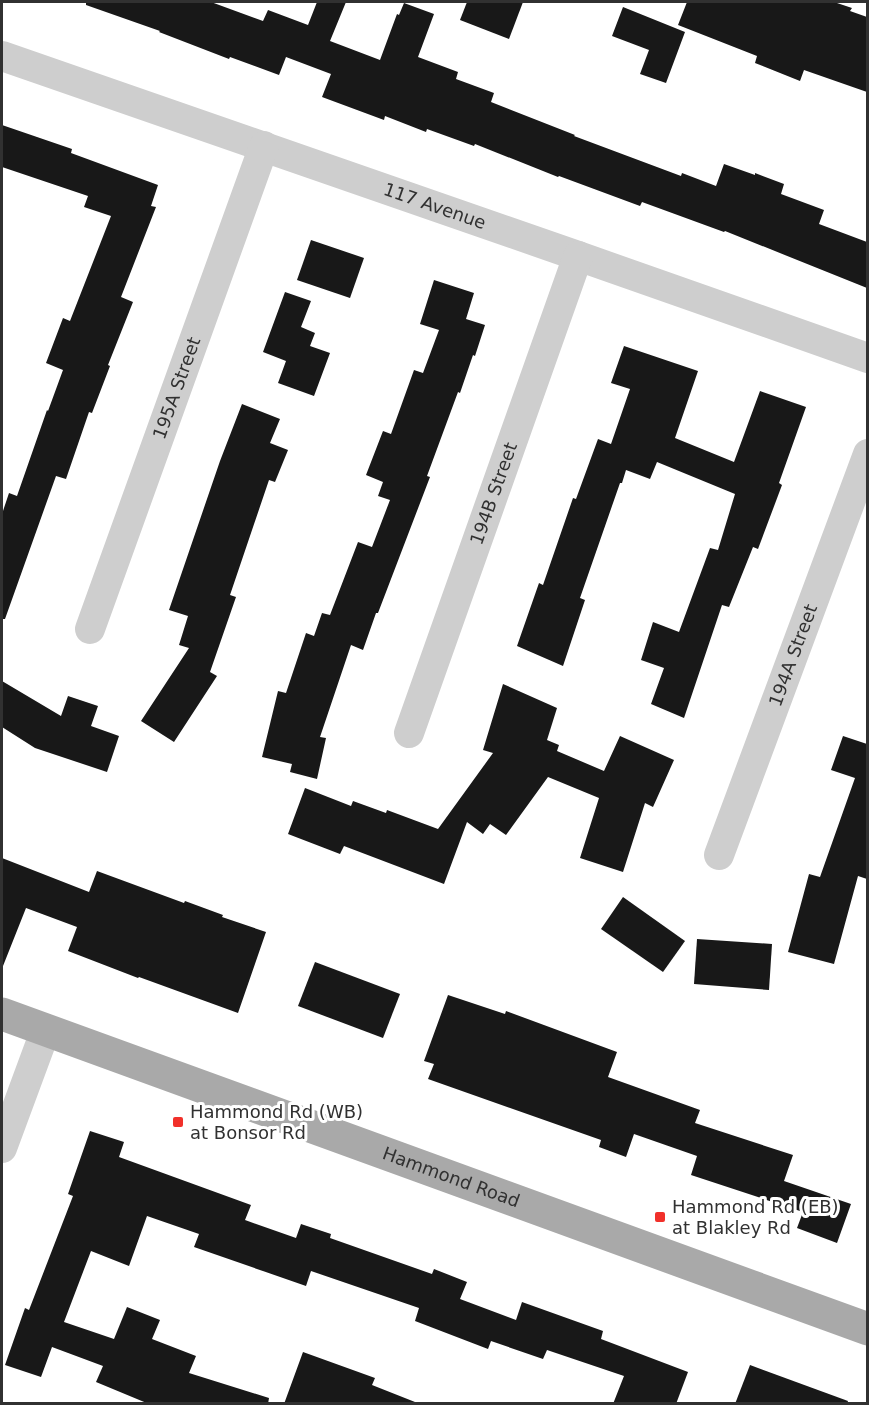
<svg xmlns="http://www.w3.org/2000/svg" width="869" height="1405" viewBox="0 0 869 1405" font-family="'DejaVu Sans',sans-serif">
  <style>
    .building { fill: #181818 }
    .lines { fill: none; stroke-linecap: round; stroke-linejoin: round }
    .minor { stroke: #cecece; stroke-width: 30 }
    .major { stroke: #a9a9a9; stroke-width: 33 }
    .poi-dot { fill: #f1302a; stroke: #fff; stroke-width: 2 }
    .labels { text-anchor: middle; stroke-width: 6; stroke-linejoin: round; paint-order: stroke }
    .street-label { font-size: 18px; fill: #313131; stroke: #fff }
    .poi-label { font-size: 18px; fill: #313131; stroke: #fff; text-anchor: start }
  </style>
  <rect width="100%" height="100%" fill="#fff"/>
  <g class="building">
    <polygon points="86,2 211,2 263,21 268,10 308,25 317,2 346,2 330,41 380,60 397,14 399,15 404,3 434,14 418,57 458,72 456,79 494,93 491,102 575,135 574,136 681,176 682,173 716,186 724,164 755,175 755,173 784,184 781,194 824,210 819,224 867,242 867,288 725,231 724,232 642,202 640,206 559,176 558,177 475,144 474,146 427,129 426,132 385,116 384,120 322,97 331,74 286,57 279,75 230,57 229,59 159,32 160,31 86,5"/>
    <polygon points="467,2 523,2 509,39 460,20"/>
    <polygon points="687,2 834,2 852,8 850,11 867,17 867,92 804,70 800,81 755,63 757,56 678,25"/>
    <polygon points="623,7 685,32 666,83 640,74 649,50 612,36"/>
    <polygon points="2,125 72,149 71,153 158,185 151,206 156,207 121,297 133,302 108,365 110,366 92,413 89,412 66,479 56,476 5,619 2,619 2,514 9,493 17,496 47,410 48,411 63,370 46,363 63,318 70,321 111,216 84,207 88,196 2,167"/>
    <polygon points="311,240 364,258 350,298 297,280"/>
    <polygon points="434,280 474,293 466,319 485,325 475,356 473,355 460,393 458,392 427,476 430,477 378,613 376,613 363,650 351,645 320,737 326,738 317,779 290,772 292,764 262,757 278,691 286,693 306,633 314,636 322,613 330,615 358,542 372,547 390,500 378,496 383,482 366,475 383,431 391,434 414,370 423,373 439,330 420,324"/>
    <polygon points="285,292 311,301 301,327 315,333 310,346 330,353 314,396 278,383 286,361 263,352"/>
    <polygon points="624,346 698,371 675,438 734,462 760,391 806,407 779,483 782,485 758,549 753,547 729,607 722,605 684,718 651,704 664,668 641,660 653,622 679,632 710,548 718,550 735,494 657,462 650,479 626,470 622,483 620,483 580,598 585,600 563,666 517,646 539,583 543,585 573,498 576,499 598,439 611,444 630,389 611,383"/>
    <polygon points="242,404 280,419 270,443 288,450 275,482 269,480 230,595 236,597 210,672 217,676 174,742 141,721 189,648 179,645 188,616 169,610 220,461"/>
    <polygon points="2,681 61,716 68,696 98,706 91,726 119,736 107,772 35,748 2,727"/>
    <polygon points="503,684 557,708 547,740 559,745 557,751 604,771 620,736 674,760 653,807 645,803 623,872 580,858 599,798 548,777 506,835 490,824 483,834 467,822 444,884 344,846 340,854 288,834 305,788 351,806 353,801 386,813 387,810 438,829 493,753 483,750"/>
    <polygon points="843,736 867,744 867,879 858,876 834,964 788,952 809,874 820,877 855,778 831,770"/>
    <polygon points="2,858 89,892 97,871 184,903 185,901 223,915 222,917 266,932 238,1013 139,977 138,978 68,951 77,927 26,908 3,966 2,966"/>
    <polygon points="623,897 685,941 663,972 601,929"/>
    <polygon points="697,939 772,944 769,990 694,984"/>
    <polygon points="315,962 400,994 383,1038 298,1006"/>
    <polygon points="448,995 505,1014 506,1011 617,1052 608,1077 700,1110 695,1123 793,1155 784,1181 851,1204 837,1243 797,1228 803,1212 691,1175 697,1156 634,1134 626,1157 599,1147 601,1140 428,1079 434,1064 424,1061"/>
    <polygon points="90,1131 124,1142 119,1157 251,1205 245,1220 296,1238 301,1224 331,1234 330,1238 432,1274 434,1269 467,1282 460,1299 516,1320 522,1302 603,1331 601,1339 688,1372 676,1404 613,1404 624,1376 547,1350 543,1359 491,1341 488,1349 415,1321 419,1308 311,1271 306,1286 194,1247 199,1234 147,1216 129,1266 91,1251 64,1322 114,1339 127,1307 160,1320 152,1339 196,1356 189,1373 269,1398 268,1404 149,1404 96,1382 103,1366 52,1347 41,1377 5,1365 25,1308 29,1310 73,1196 68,1194"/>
    <polygon points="303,1352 375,1378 372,1385 415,1402 415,1404 284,1404"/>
    <polygon points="750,1365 848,1401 847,1404 735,1404"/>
  </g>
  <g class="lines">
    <g class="minor">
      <path id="s1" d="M2 56 578 256 868 358"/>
      <path id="s2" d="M90 629 264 146"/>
      <path id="s3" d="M409 733 578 256"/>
      <path id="s4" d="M719 855 868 454"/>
      <polyline points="2,1148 46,1029"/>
    </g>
    <path class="major" id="s5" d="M2 1014 868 1329"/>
  </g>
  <g class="poi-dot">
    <rect x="172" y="1116" width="12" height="12" rx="3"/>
    <rect x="654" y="1211" width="12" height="12" rx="3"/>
  </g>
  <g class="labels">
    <g class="street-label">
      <text dy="6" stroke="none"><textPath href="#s1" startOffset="458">117 Avenue</textPath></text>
      <text dy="6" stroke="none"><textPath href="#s2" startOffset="256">195A Street</textPath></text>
      <text dy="6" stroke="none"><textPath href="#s3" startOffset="254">194B Street</textPath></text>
      <text dy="6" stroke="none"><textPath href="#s4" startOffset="213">194A Street</textPath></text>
      <text dy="6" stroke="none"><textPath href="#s5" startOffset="478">Hammond Road</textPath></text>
    </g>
    <g class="poi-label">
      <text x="190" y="1118">Hammond Rd (WB)<tspan x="190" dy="21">at Bonsor Rd</tspan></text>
      <text x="672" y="1213">Hammond Rd (EB)<tspan x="672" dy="21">at Blakley Rd</tspan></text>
    </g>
  </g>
  <rect width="869" height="1405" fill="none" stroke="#313131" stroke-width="6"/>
</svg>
